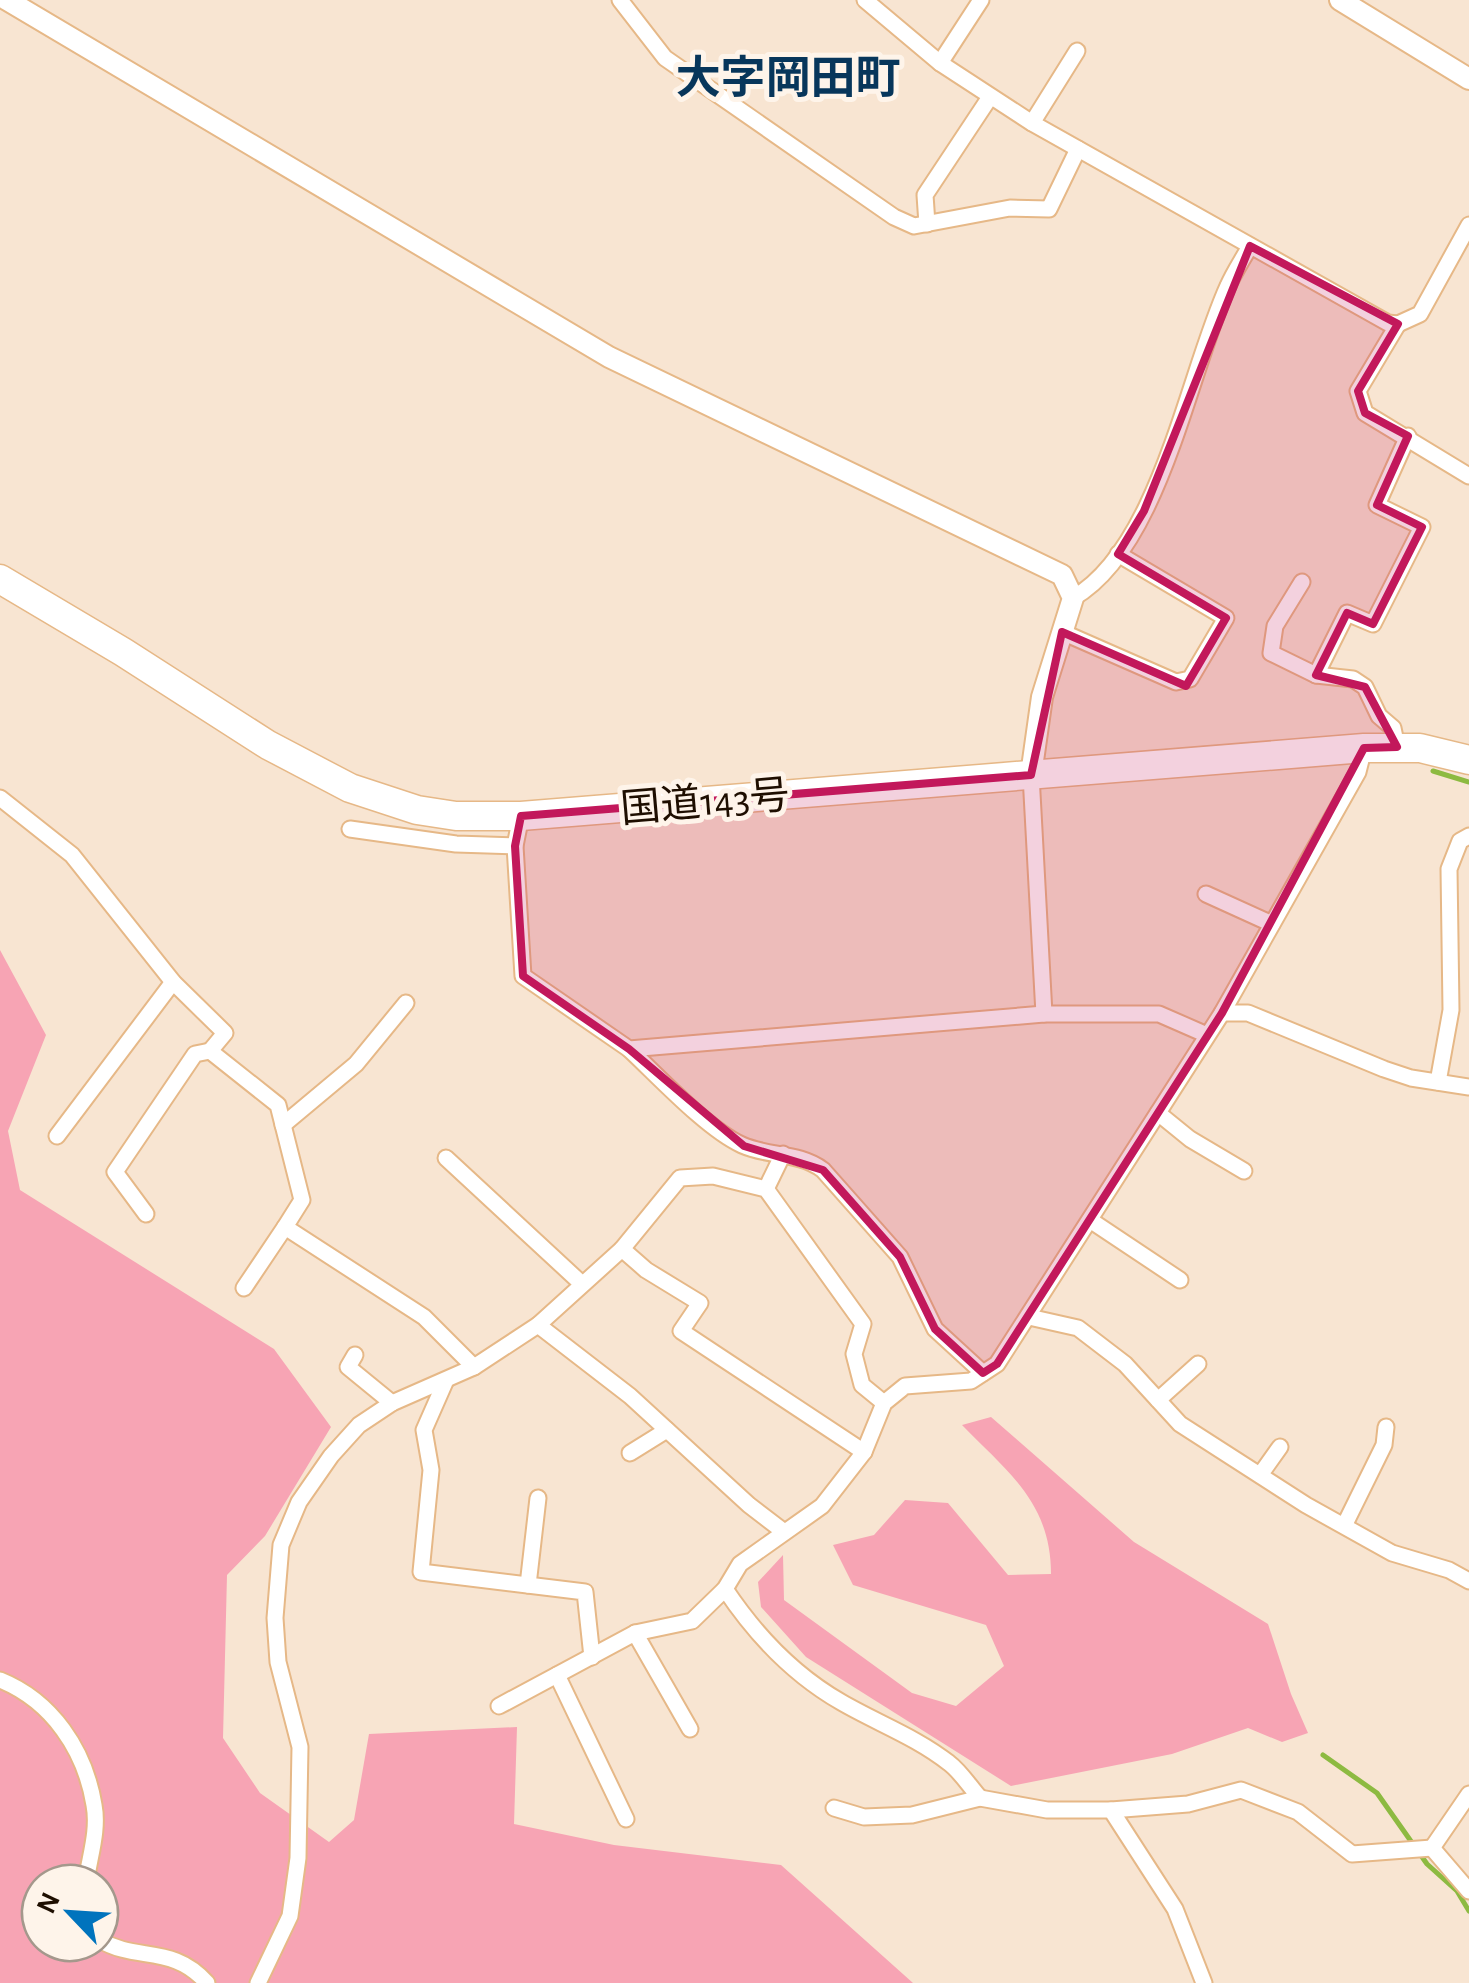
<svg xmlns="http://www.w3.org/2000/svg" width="1469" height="1983" viewBox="0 0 1469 1983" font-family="'Alegreya Sans','Noto Sans JP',sans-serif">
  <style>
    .green { fill: #f7a4b4; fill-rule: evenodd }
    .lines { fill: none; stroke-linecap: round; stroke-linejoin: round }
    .stream { stroke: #8dba41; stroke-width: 5 }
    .street-casing { stroke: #e6b887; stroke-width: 19 }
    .secondary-casing { stroke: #e6b887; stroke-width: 24 }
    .highway-casing { stroke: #e6b887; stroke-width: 31 }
    .street { stroke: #fff; stroke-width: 15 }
    .secondary { stroke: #fff; stroke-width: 20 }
    .highway { stroke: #fff; stroke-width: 28 }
    .marked { fill: #c2185b; fill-opacity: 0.2; stroke: #c2185b; stroke-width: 8; stroke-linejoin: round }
    .labels { text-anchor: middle; stroke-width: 10; stroke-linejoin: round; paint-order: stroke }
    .street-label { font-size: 40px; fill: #1e0e00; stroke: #fef4ea }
    .quarter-label { font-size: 45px; font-weight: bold; fill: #07365b; stroke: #fef4ea }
  </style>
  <rect width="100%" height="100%" fill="#f8e5d2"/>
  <g class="green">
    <path d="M0 950 46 1035 8 1131 20 1190 274 1349 331 1427 265 1536 227 1575 223 1738 260 1793 329 1842 354 1820 369 1734 517 1727 514 1824 614 1845 781 1865 913 1983H0ZM40 1883H100V1943H40Z"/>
    <path d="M991 1417 1134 1542 1268 1624 1291 1694 1308 1733 1282 1742 1248 1728 1172 1754 1011 1786 806 1657 761 1607 758 1582 783 1555 784 1600 912 1693 956 1706 1004 1666 986 1625 853 1585 833 1545 874 1535 905 1500 948 1503 1008 1575 1051 1574C1051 1503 1008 1472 962 1425Z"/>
  </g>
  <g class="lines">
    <g class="stream">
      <polyline points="1433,771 1469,782"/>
      <polyline points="1323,1755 1377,1793 1427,1864 1457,1891 1469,1911"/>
    </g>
    <defs>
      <g id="street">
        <polyline points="620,0 665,58 894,217 914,226 1010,208 1049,209 1078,149"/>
        <polyline points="865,0 940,63 1032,123 1388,323 1398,324 1420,314 1469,225"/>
        <polyline points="940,63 981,0"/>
        <polyline points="1032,123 1077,51"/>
        <polyline points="927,224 925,195 990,97"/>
        <polyline points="1398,324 1358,391 1365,413 1469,476"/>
        <polyline points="1302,582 1275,626 1271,653 1316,675 1353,679 1365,687 1379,716 1393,728 1397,747"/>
        <path d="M1073 598C1160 548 1188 373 1228 286 1234 272 1243 259 1250 246"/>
        <polyline points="1062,632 1176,682 1190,679 1226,618 1118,554"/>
        <polyline points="1316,675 1347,613 1373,624 1422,527 1377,505 1408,436"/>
        <polyline points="1031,775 1044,1014"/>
        <polyline points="0,798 72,855 173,982 225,1033 210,1051 278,1105 302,1200 285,1227 424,1317 474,1367"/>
        <polyline points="521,816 515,846 523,976 629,1049 1044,1014 1159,1014 1207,1035"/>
        <polyline points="350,829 456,844 515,846"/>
        <polyline points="1206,894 1272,924"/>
        <polyline points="1222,1013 1248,1013 1384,1069 1411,1078 1469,1087"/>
        <path d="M629 1049C659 1077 707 1129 742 1145 769 1157 799 1152 823 1170L900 1257 935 1329 983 1373"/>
        <polyline points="1438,1082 1451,1010 1449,869 1460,841 1469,836"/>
        <polyline points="1158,1113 1190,1139 1244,1171"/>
        <polyline points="283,1125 356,1064 406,1003"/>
        <polyline points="57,1136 173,982"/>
        <polyline points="446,1158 582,1284"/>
        <polyline points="766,1189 783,1154"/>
        <polyline points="146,1214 115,1172 195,1054 210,1051"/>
        <polyline points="1090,1220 1180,1280"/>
        <polyline points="622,1249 646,1270 700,1303 681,1331 864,1452"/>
        <polyline points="244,1288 285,1227"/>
        <polyline points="1029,1317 1078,1328 1125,1364 1180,1424 1306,1505 1392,1553 1449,1570 1469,1581"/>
        <polyline points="538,1325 622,1249 680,1178 713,1176 766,1189 863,1324 854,1354 862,1385 884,1403"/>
        <polyline points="355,1355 348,1367 392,1403"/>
        <polyline points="446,1380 424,1430 431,1470 421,1572 585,1592 592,1657"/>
        <polyline points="1158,1400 1198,1364"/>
        <polyline points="630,1453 667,1430"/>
        <polyline points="1260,1475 1280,1447"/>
        <polyline points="1345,1524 1384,1445 1386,1427"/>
        <polyline points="528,1585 538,1498"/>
        <path d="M725 1589C755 1634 794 1675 841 1702 877 1723 916 1737 949 1763 961 1772 970 1787 980 1798"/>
        <polyline points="635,1633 690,1729"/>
        <polyline points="557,1675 626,1819"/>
        <path d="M0 1680C52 1701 85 1750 94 1805 99 1831 89 1858 86 1883"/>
        <polyline points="499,1706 635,1633 692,1621 725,1589 740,1564 822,1506 864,1452 884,1403 905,1386 971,1381 997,1364 1222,1013 1358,772 1364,748"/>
        <polyline points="834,1808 864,1817 912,1815 980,1798 1047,1810 1111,1810 1188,1804 1241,1790 1298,1812 1352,1854 1432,1848"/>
        <polyline points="1111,1810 1175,1909 1204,1983"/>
        <polyline points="1432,1848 1469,1794"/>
        <polyline points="1432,1848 1469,1891"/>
        <path d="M100 1940C136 1962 173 1944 207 1983"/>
        <polyline points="258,1983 290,1916 298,1858 300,1747 278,1662 275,1618 281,1545 299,1502 331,1456 359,1425 392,1403 474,1367 538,1325 630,1396 749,1505 783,1531"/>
      </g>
      <g id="secondary">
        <polyline points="7,0 609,357 1062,575 1073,598 1042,697 1031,775"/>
        <polyline points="1340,0 1469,79"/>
      </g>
      <polyline id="highway" points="0,579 123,652 268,745 350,788 417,810 456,816 521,816 1364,748 1420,748 1469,760"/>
    </defs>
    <use href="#street" class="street-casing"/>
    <use href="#secondary" class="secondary-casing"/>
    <use href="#highway" class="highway-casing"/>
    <use href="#street" class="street"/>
    <use href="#secondary" class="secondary"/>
    <use href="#highway" class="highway"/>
  </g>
  <path class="marked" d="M1250 246 1398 324 1358 391 1365 413 1408 436 1377 505 1422 527 1373 624 1347 613 1316 675 1365 687 1397 747 1364 748 1222 1013 997 1364 983 1373 935 1329 900 1257 823 1170 744 1146 629 1049 523 976 515 846 521 816 1031 775 1062 632 1186 686 1226 618 1118 554 1144 511Z"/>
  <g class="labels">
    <g class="street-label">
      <text transform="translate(705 801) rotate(-5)" y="14">国道143号</text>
    </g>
    <g class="quarter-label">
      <text x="788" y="93">大字岡田町</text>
    </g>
  </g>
  <g transform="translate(70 1913) rotate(295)"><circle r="48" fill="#fef4ea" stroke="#a4988c" stroke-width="2.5"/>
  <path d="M0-8L18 38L0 25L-18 38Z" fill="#0073bd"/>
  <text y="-15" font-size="28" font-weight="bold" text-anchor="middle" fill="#1e0e00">N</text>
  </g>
</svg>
